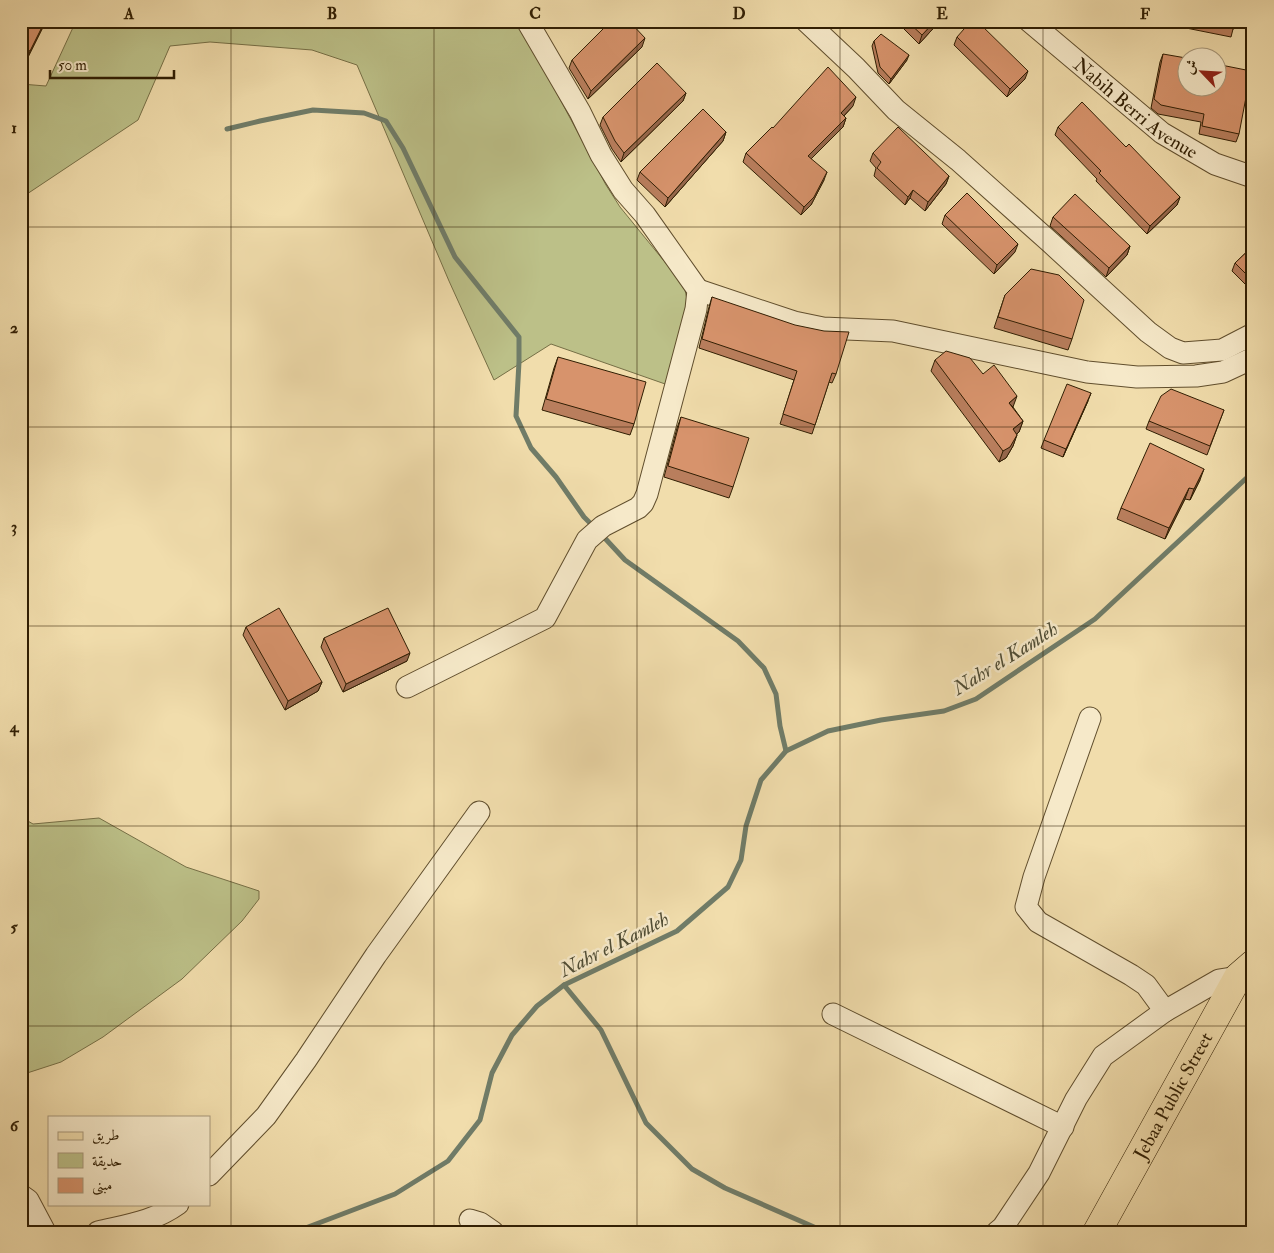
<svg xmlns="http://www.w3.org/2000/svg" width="1274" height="1253" viewBox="0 0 1274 1253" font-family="'IM FELL Double Pica',Amiri,serif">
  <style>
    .green { fill: #bcc088; stroke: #766f46 }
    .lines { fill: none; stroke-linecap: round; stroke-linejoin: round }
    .stream { stroke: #707c68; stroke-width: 5 }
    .minor-casing { stroke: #604e2d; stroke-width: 23 }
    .major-casing { stroke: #301e03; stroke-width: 29 }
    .minor { stroke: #f6e9c9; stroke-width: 21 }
    .major { stroke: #f1ddac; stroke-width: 28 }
    .wall { fill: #b97e5d; stroke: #301e03 }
    .shaded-wall { fill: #96674c; stroke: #301e03 }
    .building { fill: #d7936c; stroke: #301e03 }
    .grid { fill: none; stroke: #301e03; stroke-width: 1; stroke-opacity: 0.55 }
    .labels { text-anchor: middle; stroke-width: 5; stroke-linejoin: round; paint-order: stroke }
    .street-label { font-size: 19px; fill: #301e03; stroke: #f6e9c9 }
    .water-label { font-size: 20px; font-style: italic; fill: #504d35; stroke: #f6e9c9 }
    .neatline { fill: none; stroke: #301e03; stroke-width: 2 }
    .grid-label { font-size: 16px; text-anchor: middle; font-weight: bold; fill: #301e03 }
  </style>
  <rect width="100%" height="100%" fill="#f1ddac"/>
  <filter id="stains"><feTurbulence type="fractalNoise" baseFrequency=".004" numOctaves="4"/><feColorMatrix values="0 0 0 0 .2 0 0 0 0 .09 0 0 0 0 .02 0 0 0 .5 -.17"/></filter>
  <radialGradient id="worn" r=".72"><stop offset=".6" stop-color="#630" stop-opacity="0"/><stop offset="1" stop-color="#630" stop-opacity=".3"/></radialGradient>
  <g class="green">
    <polygon points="76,21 518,21 606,185 620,207 673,272 685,290 688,304 668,385 551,344 494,380 449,281 357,65 312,50 210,42 170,46 138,120 21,198 21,84 46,86"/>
    <polygon points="21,817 33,824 99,818 186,867 259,891 259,899 242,921 182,979 103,1037 61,1062 21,1075"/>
  </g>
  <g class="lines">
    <g class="stream">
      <polyline points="227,129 260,121 313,110 364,113 386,121 403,148 455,257 519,337 519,362 516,416 531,448 556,477 584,517 595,528"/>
      <polyline points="601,534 625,560 738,641 764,668 776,694 780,726 786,751"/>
      <polyline points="564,985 601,1030 646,1123 692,1169 725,1188 814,1227"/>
      <polyline points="295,1232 395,1194 448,1161 480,1120 492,1073 512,1035 537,1006 564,985 677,931 728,887 741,860 746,826 761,780 786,751 828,731 881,720 944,711 976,699 1095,619 1253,472"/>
    </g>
    <defs>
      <g id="minor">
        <polyline points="806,21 856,68 896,110 958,160 1051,243 1148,332 1170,348 1183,353 1222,350 1253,334"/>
        <path id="s1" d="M1029 21 1162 133 1215 164 1253 177"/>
        <polyline points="698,290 794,322 823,328 893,331 1087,372 1137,377 1196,376 1223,372 1253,358"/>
        <polyline points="407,687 545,618 587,540 603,526 638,508 643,503 647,494 696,309 698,290 645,215 623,190 601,155 580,112 527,21"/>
        <polyline points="1090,718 1034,877 1026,907 1038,922 1131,975 1146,985 1165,1011"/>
        <polyline points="833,1014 1063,1127"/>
        <polyline points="209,1175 266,1116 306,1060 376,955 479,812"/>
        <polyline points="21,1195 28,1200 45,1232"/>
        <polyline points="470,1220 480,1223 493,1232"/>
        <path d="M98 1232C127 1225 153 1222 178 1204"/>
        <polyline points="997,1232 1003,1227 1039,1173 1076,1099 1103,1056 1165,1011 1219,980 1238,977"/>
      </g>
      <g id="major">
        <path id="s2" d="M1097 1232 1238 977 1253 964"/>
      </g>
    </defs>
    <use href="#minor" class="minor-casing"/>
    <use href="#major" class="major-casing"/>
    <use href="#minor" class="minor"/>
    <use href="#major" class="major"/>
  </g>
  <g class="wall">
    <polygon points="21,21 46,21 27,59 21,56"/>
    <polygon points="656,21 663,21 660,25"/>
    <polygon points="896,21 940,21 919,44"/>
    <polygon points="1177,21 1235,21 1231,37 1176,26"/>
    <polygon points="957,37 1025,79 1007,97 954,45"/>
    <polygon points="874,41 907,60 889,84 878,73 872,46"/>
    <polygon points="642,47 588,99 569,68 572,60"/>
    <polygon points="1163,54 1239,134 1236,142 1199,134 1201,122 1158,114 1151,108 1160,62"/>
    <polygon points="686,93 683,101 621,162 612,149 600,125 603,117"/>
    <polygon points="853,106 844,116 846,118 843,127 811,159 824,180 811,205 801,215 743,162 746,153 773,128"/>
    <polygon points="1058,127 1126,147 1180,197 1177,205 1147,234 1096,181 1097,179 1055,135"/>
    <polygon points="726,132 723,141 665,207 637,180 640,172"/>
    <polygon points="873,153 949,176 946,184 925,211 910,198 905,205 874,176 876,168 870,161"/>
    <polygon points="945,215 1015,252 994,274 942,224"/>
    <polygon points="1053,217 1130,246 1127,255 1106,277 1050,226"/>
    <polygon points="1253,246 1253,286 1250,289 1232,271 1235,263"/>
    <polygon points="1005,295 1072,339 1068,350 994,328"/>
    <polygon points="712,297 836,374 832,383 829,382 812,434 780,424 794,380 699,348 709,307"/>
    <polygon points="558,357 634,424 630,435 542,410 554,368"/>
    <polygon points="935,360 983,374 1013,407 1023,421 1019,432 1017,434 1013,446 1006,458 999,462 931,371"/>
    <polygon points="1088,401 1063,457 1041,448 1044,440"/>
    <polygon points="1224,410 1207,455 1146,429 1149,421"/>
    <polygon points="681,417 733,487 729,498 664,477 677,428"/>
    <polygon points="1200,480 1190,500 1185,499 1165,539 1117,519 1121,508"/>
    <polygon points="246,627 322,682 318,691 285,710 243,635"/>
    <polygon points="324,638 407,661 343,692 321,647"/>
  </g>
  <g class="shaded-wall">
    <polygon points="45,21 46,21 27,59 30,51"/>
    <polygon points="935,21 940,21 919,44 922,35"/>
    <polygon points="645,38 642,47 588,99 591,91"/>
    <polygon points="909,55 907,60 889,84 891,79"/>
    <polygon points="1028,71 1025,79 1007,97 1010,89"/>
    <polygon points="686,93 683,101 621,162 624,153"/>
    <polygon points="856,97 853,106 838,122 841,113"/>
    <polygon points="846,118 843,127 805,165 808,156"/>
    <polygon points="726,132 723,141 665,207 668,198"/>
    <polygon points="827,172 824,180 811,205 801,215 804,207"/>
    <polygon points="949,176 946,184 925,211 928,202"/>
    <polygon points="913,190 910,198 905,205 908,197"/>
    <polygon points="1180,197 1177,205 1147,234 1150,226"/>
    <polygon points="1018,244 1015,252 994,274 997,265"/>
    <polygon points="1130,246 1127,255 1106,277 1109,268"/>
    <polygon points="1253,281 1253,286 1250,289"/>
    <polygon points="1091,393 1088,401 1063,457 1066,449"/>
    <polygon points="1017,396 1013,407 1009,403"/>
    <polygon points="1023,421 1019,432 1009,440 1013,429"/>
    <polygon points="1017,435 1013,446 1006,458 999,462 1003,451"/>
    <polygon points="1204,469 1200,480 1190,500 1194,489"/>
    <polygon points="1189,488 1185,499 1165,539 1169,528"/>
    <polygon points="410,653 407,661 343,692 346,684"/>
    <polygon points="322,682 318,691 285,710 288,701"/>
  </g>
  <g class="building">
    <polygon points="21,21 45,21 30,51 21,46"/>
    <polygon points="611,21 629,21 645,38 591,91 572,60"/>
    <polygon points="907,21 935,21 922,35"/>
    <polygon points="971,21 977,21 1028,71 1010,89 957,37"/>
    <polygon points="1196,21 1235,21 1234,29"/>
    <polygon points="881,34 909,55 891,79 880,67 874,41"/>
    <polygon points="1163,54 1186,58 1186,88 1216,88 1216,64 1251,71 1239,134 1202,126 1204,114 1161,105 1154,99"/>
    <polygon points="657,63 686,93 624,153 615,141 603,117"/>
    <polygon points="828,67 856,97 841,113 846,118 808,156 827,172 814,197 804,207 746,153 772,127 773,128"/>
    <polygon points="1082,102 1126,147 1129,144 1180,197 1150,226 1099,173 1101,171 1058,127"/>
    <polygon points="703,109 726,132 668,198 640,172"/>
    <polygon points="898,127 949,176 928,202 913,190 908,197 877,168 881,162 873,153"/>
    <polygon points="967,193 1018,244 997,265 945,215"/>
    <polygon points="1075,194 1130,246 1109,268 1053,217"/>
    <polygon points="1253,246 1253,281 1235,263"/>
    <polygon points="1031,269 1059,275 1084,300 1072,339 998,317 1005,295"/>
    <polygon points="712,297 795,325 824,331 849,332 836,374 832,373 815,425 783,414 797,371 702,339"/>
    <polygon points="946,351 970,358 983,374 994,365 1017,396 1009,403 1023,421 1013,429 1017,435 1010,447 1003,451 935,360"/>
    <polygon points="558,357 646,382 634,424 546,399"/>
    <polygon points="1067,384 1091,393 1066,449 1044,440"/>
    <polygon points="1171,389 1224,410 1210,446 1149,421 1161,396"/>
    <polygon points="681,417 749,438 733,487 668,466"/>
    <polygon points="1150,443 1204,469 1194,489 1189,488 1169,528 1121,508"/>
    <polygon points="279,608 322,682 288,701 246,627"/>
    <polygon points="388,608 410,653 346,684 324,638"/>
  </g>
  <path class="grid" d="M231 21V1232M434 21V1232M637 21V1232M840 21V1232M1043 21V1232M21 227H1253M21 427H1253M21 626H1253M21 826H1253M21 1026H1253"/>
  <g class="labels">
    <g class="street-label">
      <text dy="7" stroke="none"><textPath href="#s1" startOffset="138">Nabih Berri Avenue</textPath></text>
      <text dy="7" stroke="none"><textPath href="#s2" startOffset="156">Jebaa Public Street</textPath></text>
    </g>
    <g class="water-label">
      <text transform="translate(1005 658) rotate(-32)" y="7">Nahr el Kamleh</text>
      <text transform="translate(614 944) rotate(-27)" y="7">Nahr el Kamleh</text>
    </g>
  </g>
  <rect width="1274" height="1253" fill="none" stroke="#f1ddac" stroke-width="55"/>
  <rect x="48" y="1116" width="162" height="90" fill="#f6e9c9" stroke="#a7987a"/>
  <rect x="58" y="1132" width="25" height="8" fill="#f1ddac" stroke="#a7987a"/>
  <text x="92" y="1140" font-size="15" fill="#301e03">طريق</text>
  <rect x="58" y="1153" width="25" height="15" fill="#bcc088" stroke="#a7987a"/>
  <text x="92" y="1166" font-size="15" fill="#301e03">حديقة</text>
  <rect x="58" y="1178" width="25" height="15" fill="#d7936c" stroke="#a7987a"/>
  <text x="92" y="1190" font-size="15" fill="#301e03">مبنى</text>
  <g transform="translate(1202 72) rotate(295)"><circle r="24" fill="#f6e9c9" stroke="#a7987a"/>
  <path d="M0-4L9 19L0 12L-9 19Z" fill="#8f2418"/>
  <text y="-8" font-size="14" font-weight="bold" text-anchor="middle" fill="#301e03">ش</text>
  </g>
  <path d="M50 70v8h124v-8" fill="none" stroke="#301e03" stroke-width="2.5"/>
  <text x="58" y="70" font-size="15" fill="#301e03" stroke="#f6e9c9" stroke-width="4" paint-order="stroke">50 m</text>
  <rect x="28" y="28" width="1218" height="1198" class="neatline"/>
  <g class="grid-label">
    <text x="129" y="19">A</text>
    <text x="332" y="19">B</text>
    <text x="535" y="19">C</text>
    <text x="739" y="19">D</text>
    <text x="942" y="19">E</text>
    <text x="1145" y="19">F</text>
    <text x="14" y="133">1</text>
    <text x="14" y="333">2</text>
    <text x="14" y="532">3</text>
    <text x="14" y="732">4</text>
    <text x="14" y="932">5</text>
    <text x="14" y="1131">6</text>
  </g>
  <rect width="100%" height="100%" filter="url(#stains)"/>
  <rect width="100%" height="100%" fill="url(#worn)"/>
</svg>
